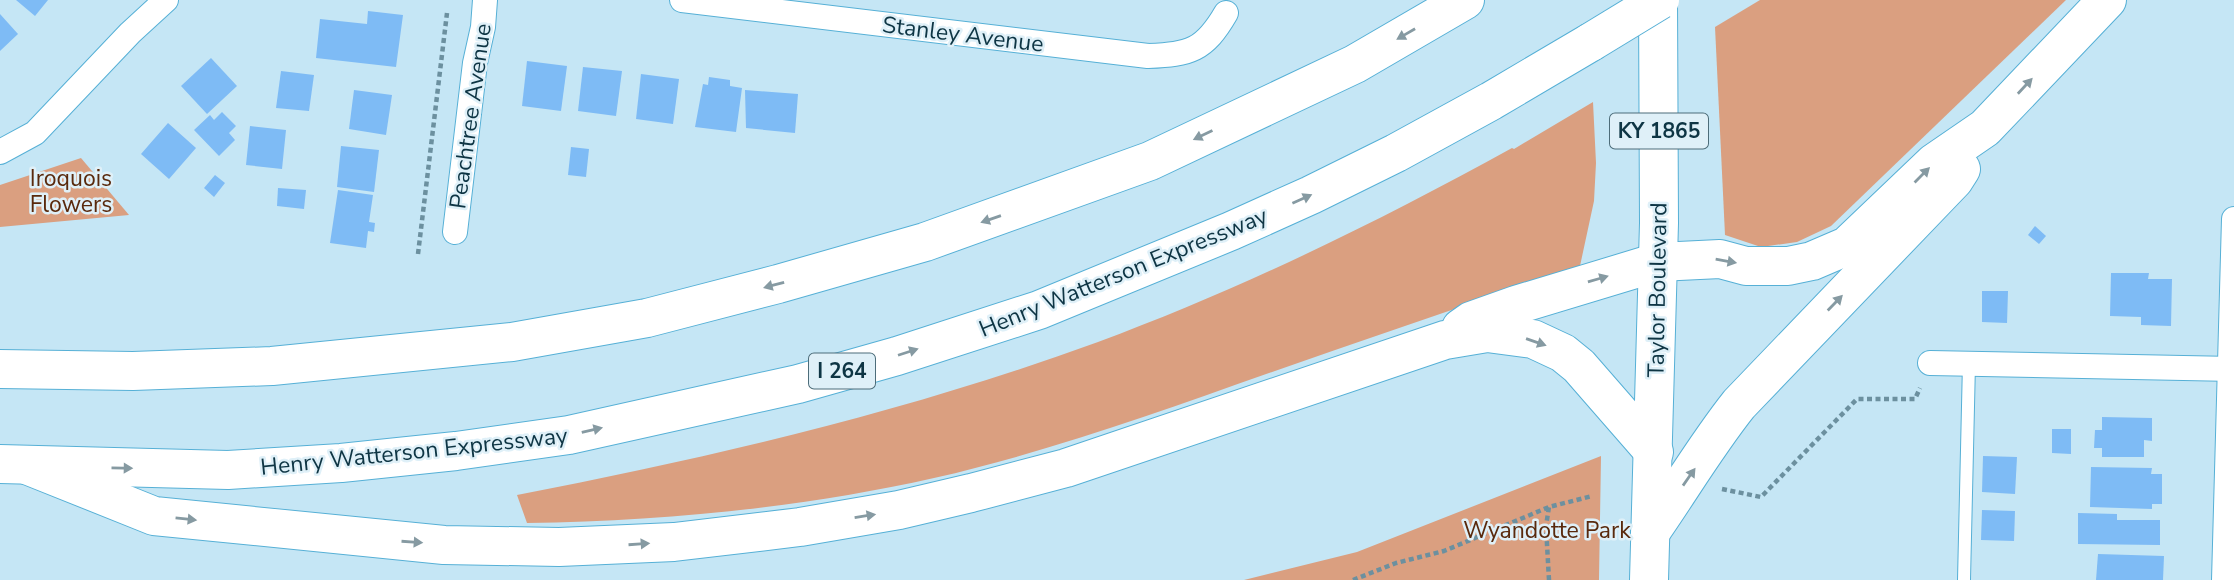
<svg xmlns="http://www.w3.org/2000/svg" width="2234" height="580" viewBox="0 0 2234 580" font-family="'Nunito Sans',sans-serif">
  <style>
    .green { fill: #da9f80 }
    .building { fill: #7ebbf5 }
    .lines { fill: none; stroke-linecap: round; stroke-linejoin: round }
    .service-casing { stroke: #56b0d6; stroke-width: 14 }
    .minor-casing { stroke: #56b0d6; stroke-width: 26 }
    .primary-casing { stroke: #56b0d6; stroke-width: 40 }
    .motorway-casing { stroke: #56b0d6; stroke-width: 40 }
    .path { stroke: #6c909f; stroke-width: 4.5; stroke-dasharray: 5 3.5; stroke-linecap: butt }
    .service { stroke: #fff; stroke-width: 12 }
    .minor { stroke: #fff; stroke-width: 24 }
    .primary { stroke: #fff; stroke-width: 38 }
    .motorway { stroke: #fff; stroke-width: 38 }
    .motorway-bridge-casing { stroke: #56b0d6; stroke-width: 40; stroke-linecap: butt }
    .motorway-bridge { stroke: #fff; stroke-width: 38 }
    .oneway { fill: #869aa2 }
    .labels { text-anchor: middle; stroke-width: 5; stroke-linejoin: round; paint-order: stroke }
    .shield { fill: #dff0f8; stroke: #4d6d7a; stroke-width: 2 }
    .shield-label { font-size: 21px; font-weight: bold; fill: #0e3544 }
    .street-label { font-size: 23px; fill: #0e3544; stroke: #dff0f8 }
    .park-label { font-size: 23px; fill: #59290c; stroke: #dff0f8 }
  </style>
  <rect width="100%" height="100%" fill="#c5e6f5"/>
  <g class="green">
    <polygon points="1760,0 2066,0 1831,226 1797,242 1761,247 1725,235 1715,27"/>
    <path d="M1593 102 1596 163 1594 201 1580 266C1476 302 1372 337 1269 373 1159 412 1048 452 934 478 800 508 664 521 527 523L517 495C714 457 909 411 1098 342 1241 289 1378 222 1512 148L1514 149Z"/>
    <polygon points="81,158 129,215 0,227 0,185"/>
    <polygon points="1601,456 1599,580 1244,580 1357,552"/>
  </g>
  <g class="building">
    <polygon points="16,0 48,0 35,16"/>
    <polygon points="368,11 403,15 396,67 316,58 320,19 367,24"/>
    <polygon points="0,14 18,34 0,51"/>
    <polygon points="211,58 237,86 207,114 181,86"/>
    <polygon points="527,61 567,66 561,111 522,106"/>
    <polygon points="583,67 622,71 616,116 578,111"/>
    <polygon points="281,71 314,75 309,111 276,108"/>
    <polygon points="641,74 679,79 673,124 636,119"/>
    <polygon points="709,77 730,80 730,86 742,88 736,132 695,127 703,84 708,85"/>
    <polygon points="354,90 392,95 386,135 349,129"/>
    <polygon points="745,90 798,94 795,133 746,128"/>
    <polygon points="222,112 236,126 229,133 235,140 219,156 194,130 210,115 214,120"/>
    <polygon points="168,123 196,148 169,179 141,154"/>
    <polygon points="250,126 286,130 282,169 246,165"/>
    <polygon points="341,146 379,150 374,192 337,187"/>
    <polygon points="571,147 589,149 586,177 568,175"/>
    <polygon points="215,175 225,183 214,197 204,188"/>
    <polygon points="278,188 306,190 304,209 277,206"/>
    <polygon points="338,190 373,195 369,222 375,223 374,232 368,231 366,248 330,243"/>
    <polygon points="2035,226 2046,236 2039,244 2028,235"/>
    <polygon points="2111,273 2149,273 2148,279 2172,279 2171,326 2141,325 2141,317 2110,316"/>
    <polygon points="1982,291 2008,291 2007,323 1982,322"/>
    <polygon points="2102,417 2152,418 2152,441 2144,440 2144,457 2102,457 2102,448 2094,448 2095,430 2102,430"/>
    <polygon points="2052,429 2071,429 2071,454 2052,453"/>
    <polygon points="1983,456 2017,457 2015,494 1982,492"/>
    <polygon points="2091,467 2152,468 2151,474 2162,474 2162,504 2152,504 2152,509 2090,507"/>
    <polygon points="1982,510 2015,511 2014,541 1981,540"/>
    <polygon points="2078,513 2117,514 2117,520 2160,520 2160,545 2078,544"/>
    <polygon points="2098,554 2164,556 2163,580 2096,580"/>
  </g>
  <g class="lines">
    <defs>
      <polyline id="service" points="1964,580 1969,363"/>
      <g id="minor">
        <path d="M682 0 1148 56C1190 54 1204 51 1226 13"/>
        <polyline points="0,152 35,133 130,33 166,0"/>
        <polyline points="455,232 475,63 483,27 485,0"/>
        <polyline points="1930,363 2234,369"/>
        <polyline points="2224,580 2234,219"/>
      </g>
      <polyline id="primary" points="1649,580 1659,223 1658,0"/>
      <g id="motorway">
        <polyline points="1461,328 1471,321 1516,305 1658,262 1720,259 1746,266 1788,266 1812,261 1847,246 1934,163 1985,128 2107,0"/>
        <polyline points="0,369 133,371 272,366 512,342 647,318 778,284 925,242 1150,161 1355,64 1465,0"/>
        <polyline points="0,464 228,470 341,463 456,451 569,435 798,384 897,356 1039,310 1231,231 1311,195 1396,153 1491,101 1591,42"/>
        <polyline points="29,466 154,516 444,545 559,547 674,542 800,527 899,510 971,493 1066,468 1445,340 1487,333 1533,339 1563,353 1579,366 1654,452"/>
        <path d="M1650 533C1680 490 1707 444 1739 404L1954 180 1961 169"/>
      </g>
    </defs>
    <use href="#service" class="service-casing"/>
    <use href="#minor" class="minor-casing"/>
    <use href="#primary" class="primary-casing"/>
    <use href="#motorway" class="motorway-casing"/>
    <g class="path">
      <polyline points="418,254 447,13"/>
      <polyline points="1722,489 1761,497 1857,399 1915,399 1920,388"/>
      <polyline points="1353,580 1396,563 1444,551 1549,507 1592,496"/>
      <polyline points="1549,580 1546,526 1549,507"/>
    </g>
    <use href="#service" class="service"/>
    <use href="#minor" class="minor"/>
    <use href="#primary" class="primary"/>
    <use href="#motorway" class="motorway"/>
    <defs>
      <polyline id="motorway-bridge" points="1591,42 1660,0"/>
    </defs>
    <use href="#motorway-bridge" class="motorway-bridge-casing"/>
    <use href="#motorway-bridge" class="motorway-bridge"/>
  </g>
  <defs><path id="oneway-solid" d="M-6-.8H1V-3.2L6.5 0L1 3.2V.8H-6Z" transform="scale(1.75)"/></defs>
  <g class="oneway">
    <use href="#oneway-solid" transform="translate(1406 34) rotate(150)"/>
    <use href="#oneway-solid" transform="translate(2025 86) rotate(-47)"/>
    <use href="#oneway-solid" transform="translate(1203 135) rotate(154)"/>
    <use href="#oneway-solid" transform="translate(1922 175) rotate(-45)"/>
    <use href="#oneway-solid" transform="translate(1302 199) rotate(-24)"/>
    <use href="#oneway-solid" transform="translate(991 219) rotate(161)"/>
    <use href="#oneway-solid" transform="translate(1726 261) rotate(10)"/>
    <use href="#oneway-solid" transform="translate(1598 279) rotate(-16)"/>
    <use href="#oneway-solid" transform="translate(774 285) rotate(165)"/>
    <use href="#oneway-solid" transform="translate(1835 303) rotate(-46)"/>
    <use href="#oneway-solid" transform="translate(1536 342) rotate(19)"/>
    <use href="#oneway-solid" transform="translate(908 352) rotate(-18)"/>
    <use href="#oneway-solid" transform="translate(592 430) rotate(-13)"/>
    <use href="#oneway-solid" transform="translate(122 468) rotate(1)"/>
    <use href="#oneway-solid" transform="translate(1689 477) rotate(-55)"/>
    <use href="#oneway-solid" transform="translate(865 516) rotate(-9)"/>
    <use href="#oneway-solid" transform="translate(186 519) rotate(6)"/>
    <use href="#oneway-solid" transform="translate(412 542) rotate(4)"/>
    <use href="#oneway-solid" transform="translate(639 544) rotate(-4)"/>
  </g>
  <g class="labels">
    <g class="shield">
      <rect x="1610" y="113.5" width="98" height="35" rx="5"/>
      <rect x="809" y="353.5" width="66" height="35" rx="5"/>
    </g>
    <g class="shield-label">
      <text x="1659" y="138">KY 1865</text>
      <text x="842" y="378">I 264</text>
    </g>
    <g class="street-label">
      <text transform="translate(963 34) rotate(7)" y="8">Stanley Avenue</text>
      <text transform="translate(470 116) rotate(-82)" y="8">Peachtree Avenue</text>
      <text transform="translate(1123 272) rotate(-22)" y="8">Henry Watterson Expressway</text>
      <text transform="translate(1657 290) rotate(-89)" y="8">Taylor Boulevard</text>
      <text transform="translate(414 451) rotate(-6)" y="8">Henry Watterson Expressway</text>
    </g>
    <g class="park-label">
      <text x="71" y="186">Iroquois<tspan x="71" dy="26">Flowers</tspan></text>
      <text x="1547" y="538">Wyandotte Park</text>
    </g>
  </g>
</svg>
